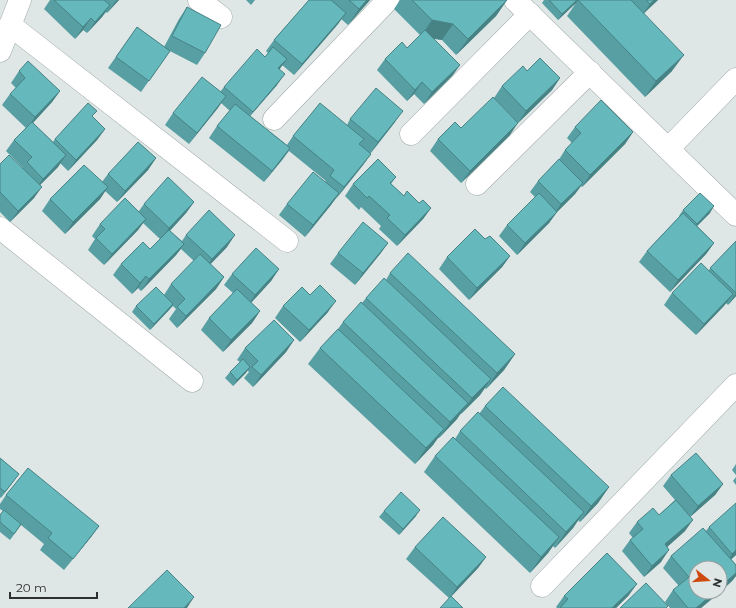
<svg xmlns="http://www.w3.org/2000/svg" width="736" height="608" viewBox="0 0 736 608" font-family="Montserrat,sans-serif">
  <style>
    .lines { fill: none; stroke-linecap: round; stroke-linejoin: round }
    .street-casing { stroke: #a1a9a9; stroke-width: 23 }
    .street { stroke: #fff; stroke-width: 22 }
    .wall { fill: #579fa3 }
    .shaded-wall { fill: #478284 }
    .building { fill: #65b9bd; stroke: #478284 }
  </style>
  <rect width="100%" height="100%" fill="#dee6e6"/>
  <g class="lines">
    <defs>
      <g id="street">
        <polyline points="199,0 221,17"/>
        <polyline points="515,0 736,215"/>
        <polyline points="10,25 287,241"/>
        <polyline points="0,51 20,0"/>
        <polyline points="274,119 388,0"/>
        <polyline points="411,134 530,14"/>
        <polyline points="669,148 736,79"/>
        <polyline points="477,184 590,72"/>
        <polyline points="0,228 192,381"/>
        <polyline points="542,586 736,385"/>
      </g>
    </defs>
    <use href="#street" class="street-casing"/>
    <use href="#street" class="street"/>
  </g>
  <g class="wall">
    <polygon points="50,0 119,0 107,13 106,12 102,17 87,33 83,30 75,39 44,9"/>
    <polygon points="246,0 255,0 251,5"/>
    <polygon points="309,0 370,0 348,25 341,19 338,24 294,75 282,65 279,69 277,85 250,116 287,145 293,136 347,125 350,119 395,122 370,154 371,154 363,165 305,237 279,215 287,204 326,181 289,151 282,160 264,182 209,138 217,126 230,111 221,103 189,144 165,125 173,113 220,92 224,87 265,57 268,53 266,51 274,40"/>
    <polygon points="400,0 507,0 496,16 456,55 442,40 434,39 460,65 452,76 424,104 414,94 407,101 377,70 385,59 407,48 420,35 394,9"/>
    <polygon points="544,0 658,0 644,13 672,71 645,97 567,16 576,3 558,20 542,3"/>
    <polygon points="187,7 205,53 197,65 166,49 170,51 141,92 108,68 137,27 164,47 179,19"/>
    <polygon points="19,71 60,91 52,102 33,123 53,142 55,139 93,117 105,129 97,140 68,171 60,163 58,167 40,185 34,198 10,222 0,212 0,164 23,168 6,151 14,140 26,128 2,105 10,94 16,88 11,83"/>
    <polygon points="527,71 560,78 552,90 518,123 494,98 502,86"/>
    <polygon points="575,127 633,132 625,144 582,187 581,186 575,194 557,212 549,223 517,255 499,236 507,225 535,197 530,192 538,181 558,161 565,150 572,143 567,138"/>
    <polygon points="461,128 510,135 461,183 430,151 438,139"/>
    <polygon points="156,158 148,170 117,202 105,191 100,199 65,234 42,211 50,199 102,182 108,174"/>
    <polygon points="396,177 391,184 404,196 431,208 423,219 397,246 379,229 381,226 361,207 359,210 345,196 353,184"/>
    <polygon points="194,202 186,213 170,231 182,241 186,235 227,247 210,264 224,277 216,289 177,328 169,319 176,309 173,306 169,310 150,330 132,312 136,306 164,295 171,284 194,261 181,249 176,255 141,291 138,288 132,294 113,275 121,264 150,249 160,239 143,223 138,230 104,265 88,250 95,239 92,236 100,224 139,211 144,204"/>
    <polygon points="683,210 710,213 697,226 714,243 706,254 670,292 639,262 647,251 679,217 679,216"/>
    <polygon points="485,239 510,256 502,267 469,300 439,269 447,257"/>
    <polygon points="736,241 736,296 728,305 726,303 696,335 664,305 672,293 708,271"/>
    <polygon points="388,243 380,254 355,285 330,264 338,253"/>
    <polygon points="279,269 271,281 251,303 260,311 252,323 223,352 201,330 209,318 233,293 224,285 232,274"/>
    <polygon points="390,273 515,354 504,370 486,389 485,388 480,395 461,414 460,414 457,419 439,438 438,438 433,445 415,464 308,364 320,348 338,329 343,322 362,303 366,298 386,280"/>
    <polygon points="283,306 328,312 300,342 275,318"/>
    <polygon points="294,340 286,352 253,387 244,378 249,372 247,370 233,386 225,378 230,372 240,362 237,360 245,348"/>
    <polygon points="485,406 609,487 598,503 580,522 578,520 573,528 555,548 553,546 548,553 530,573 424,472 435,456 455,439 460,431 479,414"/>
    <polygon points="0,458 19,474 1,498 0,497"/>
    <polygon points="736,464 736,475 732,470"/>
    <polygon points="671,475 723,484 715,495 690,517 685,531 667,547 661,562 644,577 622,551 630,540 633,538 629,533 637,522 659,515 675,500 663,486"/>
    <polygon points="736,477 736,485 733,481"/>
    <polygon points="6,495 99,526 91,537 64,570 40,550 44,544 21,525 10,540 0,532 0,515 3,511 0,509 0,504"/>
    <polygon points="384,511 416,516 399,535 379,517"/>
    <polygon points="709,527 736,555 731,559 736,565 736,576 732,581 720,592 720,568 720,592 701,608 670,608 665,602 673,590 679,586 663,568 671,556 706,531"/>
    <polygon points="415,547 486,557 478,568 449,598 406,559"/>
    <polygon points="629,595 616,608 557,608 556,607 564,596"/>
  </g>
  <g class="shaded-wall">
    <polygon points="117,0 119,0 107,13 115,2"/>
    <polygon points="367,0 370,0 348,25 359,9"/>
    <polygon points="507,0 496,16 456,55 468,39"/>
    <polygon points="577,0 579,0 578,0 576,3 558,20 562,14"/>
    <polygon points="654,0 658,0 641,16 650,4"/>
    <polygon points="110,5 102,17 87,33 95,22"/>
    <polygon points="346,13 338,24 294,75 302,64"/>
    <polygon points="91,18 83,30 75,39 83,27"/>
    <polygon points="432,20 453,24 442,40 421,36"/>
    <polygon points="684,55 672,71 645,97 656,81"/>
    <polygon points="287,59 279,70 278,68"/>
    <polygon points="460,65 452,76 424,104 432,92"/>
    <polygon points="285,74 277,85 244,123 253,112"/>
    <polygon points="560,78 552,90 518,123 526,111"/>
    <polygon points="422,82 414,94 407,101 415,90"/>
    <polygon points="60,91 52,102 27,129 35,117"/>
    <polygon points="226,96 218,108 189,144 197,133"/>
    <polygon points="403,111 395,122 370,154 378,142"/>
    <polygon points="518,123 510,135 461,183 470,171"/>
    <polygon points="105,129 97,140 68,171 76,160"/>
    <polygon points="633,132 625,144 582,187 590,175"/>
    <polygon points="290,148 282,160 264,182 272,171"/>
    <polygon points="371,154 363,165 336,199 344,187"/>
    <polygon points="66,155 58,167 35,190 43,179"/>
    <polygon points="156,158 148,170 117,202 125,191"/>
    <polygon points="583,183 575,194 553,216 561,204"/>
    <polygon points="42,187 34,198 10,222 18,211"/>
    <polygon points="108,187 100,199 65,234 73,222"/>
    <polygon points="339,193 331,205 305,237 313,225"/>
    <polygon points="194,202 186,213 161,240 169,228"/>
    <polygon points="714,206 710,213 693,230 697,224"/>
    <polygon points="431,208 423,219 397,246 405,235"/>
    <polygon points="557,212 549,223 517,255 525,243"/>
    <polygon points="146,219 138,230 104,265 112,254"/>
    <polygon points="235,235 227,247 204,271 212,259"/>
    <polygon points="388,243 380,254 355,285 363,273"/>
    <polygon points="714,243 706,254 670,292 678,280"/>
    <polygon points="184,244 176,255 141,291 149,279"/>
    <polygon points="510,256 502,267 469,300 477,288"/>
    <polygon points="279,269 271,281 247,307 255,295"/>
    <polygon points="146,276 138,288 132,294 140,283"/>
    <polygon points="224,277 216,289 177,328 186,316"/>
    <polygon points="736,293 736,296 728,305"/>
    <polygon points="733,294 724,306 696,335 704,324"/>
    <polygon points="336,301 328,312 300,342 309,330"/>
    <polygon points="173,304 169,310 150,330 154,324"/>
    <polygon points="260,311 252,323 223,352 231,340"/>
    <polygon points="294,340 286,352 253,387 261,375"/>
    <polygon points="515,354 504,370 486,389 497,373"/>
    <polygon points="250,367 246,373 233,386 237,380"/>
    <polygon points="491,379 480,395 461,414 472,398"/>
    <polygon points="468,403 457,419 439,438 450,422"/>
    <polygon points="444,429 433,445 415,464 426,448"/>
    <polygon points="723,484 715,495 690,517 698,506"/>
    <polygon points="609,487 598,503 580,522 591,506"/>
    <polygon points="420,510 416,516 399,535 403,529"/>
    <polygon points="584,512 573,528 555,548 566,532"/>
    <polygon points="693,520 685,531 657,556 665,544"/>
    <polygon points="99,526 91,537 64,570 73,559"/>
    <polygon points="559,537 548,553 530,573 541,557"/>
    <polygon points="669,550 661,562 644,577 652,566"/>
    <polygon points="736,550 736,555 724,566 732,554"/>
    <polygon points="486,557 478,568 449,599 457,587"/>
    <polygon points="736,573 736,576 732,581 720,592 720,587"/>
    <polygon points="637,584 629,595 616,608 612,608"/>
    <polygon points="715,592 720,592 701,608 696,608"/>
    <polygon points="194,597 187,608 184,608"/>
  </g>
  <g class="building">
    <polygon points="54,0 104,0 110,5 95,22 91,18 83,27"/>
    <polygon points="309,0 331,0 346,13 302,64 274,40"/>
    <polygon points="349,0 367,0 359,9"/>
    <polygon points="412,0 507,0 468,39 453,24 432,20"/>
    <polygon points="549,0 577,0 562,14"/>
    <polygon points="578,0 631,0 684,55 656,81"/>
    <polygon points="646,0 654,0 650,4"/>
    <polygon points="187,7 221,25 205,53 172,36"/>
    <polygon points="137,27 170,51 149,81 116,57"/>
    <polygon points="425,30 460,65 432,92 422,82 415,90 385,59 402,42 407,48"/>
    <polygon points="273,47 287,59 278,68 285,74 253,112 224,87 257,49 265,57"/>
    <polygon points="540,58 560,78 526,111 502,86 523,66 527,71"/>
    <polygon points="28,61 60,91 35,117 10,94 25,78 19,71"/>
    <polygon points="202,77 226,96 197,133 173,113"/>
    <polygon points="376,88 403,111 378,142 350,119"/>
    <polygon points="493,97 518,123 470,171 438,139 455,122 461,128"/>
    <polygon points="601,100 633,132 590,175 565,150 581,133 575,127"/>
    <polygon points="88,103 97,111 92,116 105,129 76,160 55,139"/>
    <polygon points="320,103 364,139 359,144 371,154 344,187 330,176 334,170 293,136"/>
    <polygon points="235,104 290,148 272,171 217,126"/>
    <polygon points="32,122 66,155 43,179 27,162 32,157 14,140"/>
    <polygon points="138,142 156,158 125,191 108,174"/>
    <polygon points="9,155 42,187 18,211 0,192 0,164"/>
    <polygon points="378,159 396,177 390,183 404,196 407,191 419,203 423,200 431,208 405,235 387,218 390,215 369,196 367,198 353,184"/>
    <polygon points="559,159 583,183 561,204 538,181"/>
    <polygon points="84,165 108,187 73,222 50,199"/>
    <polygon points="313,172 339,193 313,225 287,204"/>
    <polygon points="168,177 194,202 169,228 144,204"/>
    <polygon points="539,193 557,212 525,243 507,225"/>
    <polygon points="700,193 714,206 697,224 683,210"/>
    <polygon points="125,198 146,219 112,254 96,238 105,229 100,224"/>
    <polygon points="209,210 235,235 212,259 186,235"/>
    <polygon points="683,213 714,243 678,280 647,251"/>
    <polygon points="363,222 388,243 363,273 338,253"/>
    <polygon points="475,229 485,239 490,236 510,256 477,288 447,257"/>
    <polygon points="169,230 184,244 149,279 146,276 140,283 121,264 143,242 150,249"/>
    <polygon points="736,241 736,293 710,268"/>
    <polygon points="256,248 279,269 255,295 232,274"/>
    <polygon points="408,253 515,354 497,373 390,273"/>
    <polygon points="200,254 224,277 186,316 177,307 185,299 171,284"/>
    <polygon points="701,263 733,294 704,324 672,293"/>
    <polygon points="384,278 491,379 472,398 366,298"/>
    <polygon points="320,285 336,301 309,330 283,306 302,287 310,295"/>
    <polygon points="156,287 173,304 154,324 136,306"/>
    <polygon points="237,289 260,311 231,340 209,318"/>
    <polygon points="361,302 468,403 450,422 343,322"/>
    <polygon points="274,320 294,340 261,375 252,367 258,361 245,348"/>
    <polygon points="338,329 444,429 426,448 320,348"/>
    <polygon points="243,359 250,367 237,380 230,372"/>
    <polygon points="503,387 609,487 591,506 485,406"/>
    <polygon points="478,412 584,512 566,532 460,431"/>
    <polygon points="453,437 559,537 541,557 435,456"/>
    <polygon points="696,453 723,484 698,506 671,475"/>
    <polygon points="0,458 19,474 5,492 0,488"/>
    <polygon points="28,468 99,526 73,559 48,538 52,533 6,495"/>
    <polygon points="401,492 420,510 403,529 384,511"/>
    <polygon points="676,500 693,520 665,544 669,550 652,566 630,540 643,529 637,522 653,508 659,515"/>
    <polygon points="736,503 736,550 732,554 709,527"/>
    <polygon points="4,510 21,524 14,534 0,522 0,515"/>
    <polygon points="443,517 486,557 457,587 415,547"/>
    <polygon points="703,528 736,565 736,573 720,587 720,568 696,568 696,592 715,592 696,608 688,608 673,590 689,577 671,556"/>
    <polygon points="607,553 637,584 612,608 560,608 568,599 564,596"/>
    <polygon points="167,570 194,597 184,608 128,608"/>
    <polygon points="646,583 668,606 666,608 620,608"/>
    <polygon points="451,596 463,608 440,608"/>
  </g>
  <g transform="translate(708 580) rotate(107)"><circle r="19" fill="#dee6e6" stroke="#979d9d"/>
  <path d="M0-3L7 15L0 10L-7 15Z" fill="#cf490e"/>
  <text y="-6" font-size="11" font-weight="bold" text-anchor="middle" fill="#2c3030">N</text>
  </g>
  <path d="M10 592v6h87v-6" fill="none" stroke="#2c3030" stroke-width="2"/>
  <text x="16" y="592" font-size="12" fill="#2c3030" stroke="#dee6e6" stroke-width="3" paint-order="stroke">20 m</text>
</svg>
